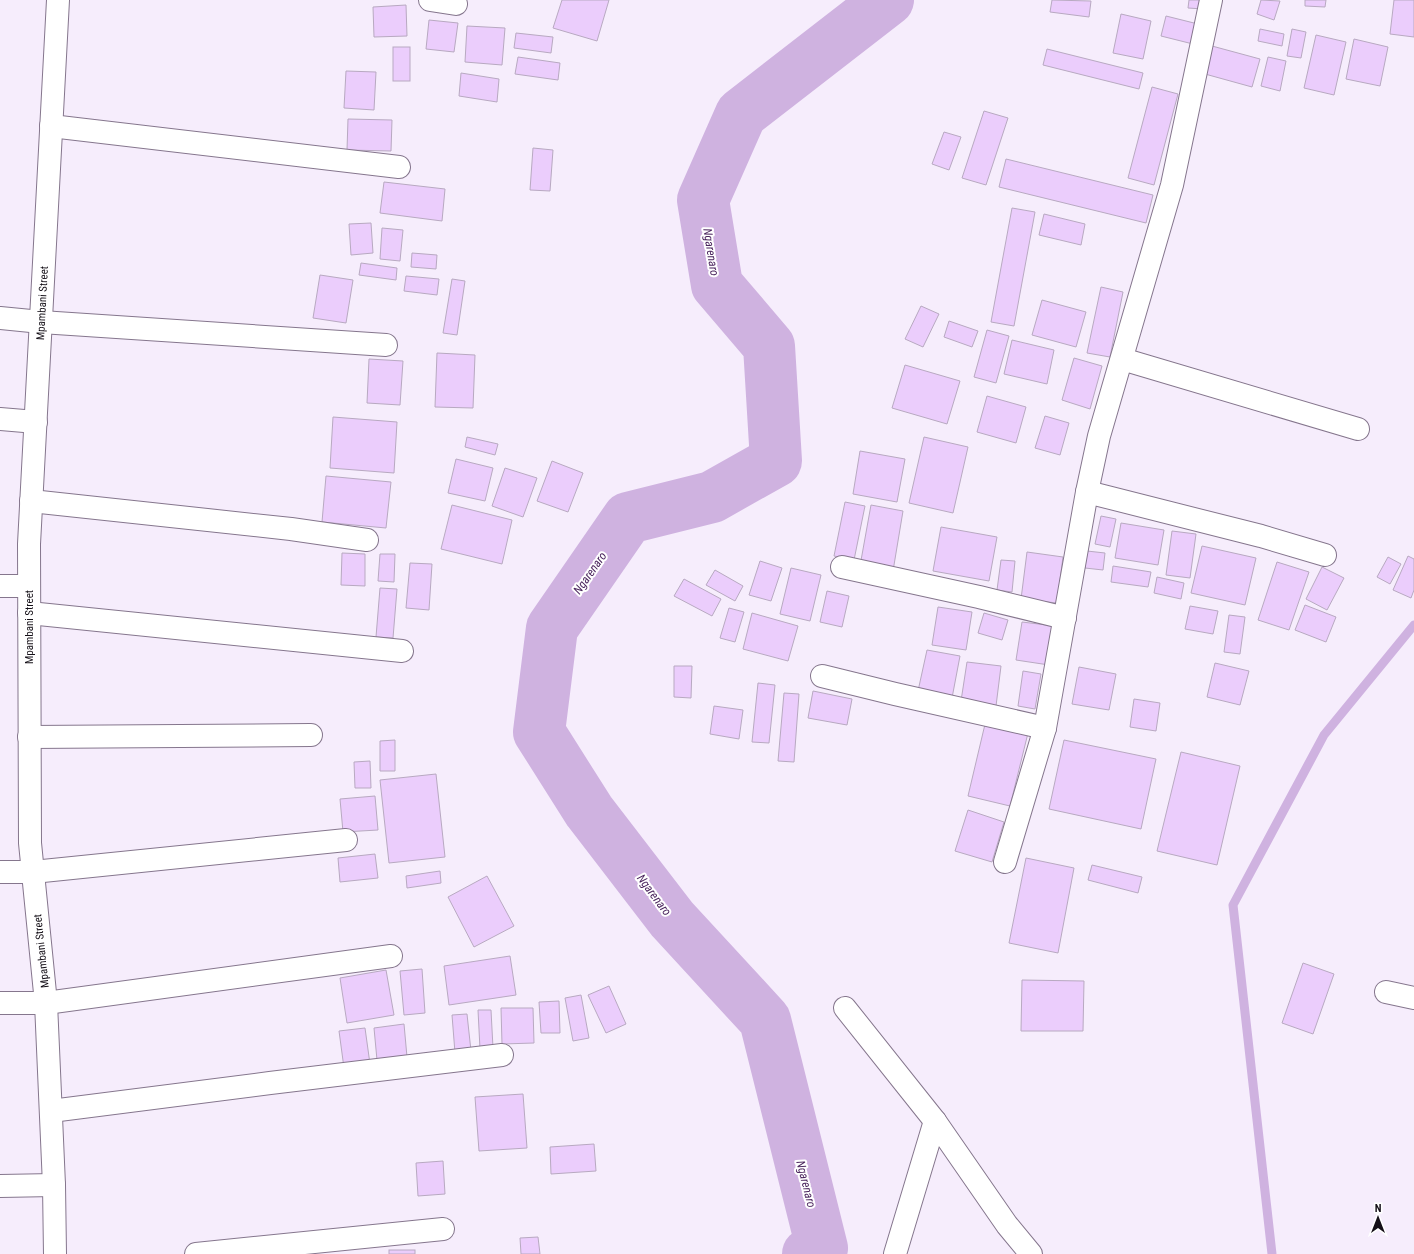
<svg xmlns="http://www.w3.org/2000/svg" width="1414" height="1254" viewBox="0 0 1414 1254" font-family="'Roboto Condensed',sans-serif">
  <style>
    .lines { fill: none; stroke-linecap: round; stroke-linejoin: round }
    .stream { stroke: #cfb2e0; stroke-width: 9 }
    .river { stroke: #cfb2e0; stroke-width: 52 }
    .building { fill: #ebcdfc; stroke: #b8a9c1 }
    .minor-casing { stroke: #85768d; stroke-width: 24 }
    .minor { stroke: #fff; stroke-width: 22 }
    .labels { text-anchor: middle; stroke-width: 4; stroke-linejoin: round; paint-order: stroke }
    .street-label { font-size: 11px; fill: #140f17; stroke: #fff }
    .water-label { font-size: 12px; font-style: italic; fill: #4a255d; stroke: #fff }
  </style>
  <rect width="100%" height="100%" fill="#f6edfc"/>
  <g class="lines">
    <polyline class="stream" points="1272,1254 1233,905 1324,735 1414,625"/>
    <polyline class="river" points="808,1254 822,1248 765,1020 672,919 589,811 539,732 552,628 628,518 712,497 776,461 769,346 717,285 703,200 741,114 888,0"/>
  </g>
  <g class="building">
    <polygon points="562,0 609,0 597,41 553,28"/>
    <polygon points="1052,0 1091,1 1089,17 1050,12"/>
    <polygon points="1189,0 1204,0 1203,9 1188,8"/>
    <polygon points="1261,0 1280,1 1274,20 1257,14"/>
    <polygon points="1305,0 1326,0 1325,7 1305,6"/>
    <polygon points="1394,0 1414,0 1414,37 1390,34"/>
    <polygon points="406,5 407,36 374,37 373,7"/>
    <polygon points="1121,14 1151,21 1143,59 1113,53"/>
    <polygon points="1166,16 1198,24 1193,44 1161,36"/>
    <polygon points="429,20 458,23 454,52 426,49"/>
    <polygon points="467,26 505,28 502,65 465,62"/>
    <polygon points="1260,29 1284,34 1282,46 1258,41"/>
    <polygon points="1292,29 1306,32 1301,58 1287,56"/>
    <polygon points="516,33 553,37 551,53 514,48"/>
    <polygon points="1316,35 1346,42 1334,95 1304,88"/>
    <polygon points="1354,39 1388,47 1380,86 1346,79"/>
    <polygon points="1212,46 1260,59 1252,87 1205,74"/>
    <rect x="393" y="47" width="17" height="34"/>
    <polygon points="1047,49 1143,73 1139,89 1043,65"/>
    <polygon points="518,57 560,63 558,80 515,74"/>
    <polygon points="1268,57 1286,61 1280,91 1261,86"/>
    <polygon points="346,71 376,72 374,110 344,108"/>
    <polygon points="461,73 499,79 497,102 459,96"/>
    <polygon points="1152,87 1178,94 1154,185 1128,178"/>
    <polygon points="984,111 1008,118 986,185 962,178"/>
    <polygon points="348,119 392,120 391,151 347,150"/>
    <polygon points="944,132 961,137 949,170 932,164"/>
    <polygon points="533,148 553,150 550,191 530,190"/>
    <polygon points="1006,159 1153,195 1146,223 999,187"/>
    <polygon points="384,182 445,189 442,221 380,213"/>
    <polygon points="1012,208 1035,212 1014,326 991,322"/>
    <polygon points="1044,214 1085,224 1081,245 1039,235"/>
    <polygon points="371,223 373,253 351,255 349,224"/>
    <polygon points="382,228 403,230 400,261 380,259"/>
    <polygon points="412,253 437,255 436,269 411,267"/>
    <polygon points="361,263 397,268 396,280 359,275"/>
    <polygon points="320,275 353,280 346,323 313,318"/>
    <polygon points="406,276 439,279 437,295 404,291"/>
    <polygon points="452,279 465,281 457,335 443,333"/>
    <polygon points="1101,287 1123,292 1110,357 1087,353"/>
    <polygon points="1042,300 1086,312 1076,347 1032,335"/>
    <polygon points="921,306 939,314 923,347 905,339"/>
    <polygon points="949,321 978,331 972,347 944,337"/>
    <polygon points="987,330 1009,336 996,383 974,377"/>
    <polygon points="1012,340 1054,350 1047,384 1004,374"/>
    <polygon points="437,353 475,355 473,408 435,407"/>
    <polygon points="1074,358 1102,366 1090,409 1062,400"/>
    <polygon points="369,359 403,361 400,405 367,403"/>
    <polygon points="905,365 960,381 947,424 892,408"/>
    <polygon points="987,396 1026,407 1016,443 977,432"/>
    <polygon points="1045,416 1069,423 1060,455 1035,448"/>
    <polygon points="333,417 397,422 394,473 330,468"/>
    <polygon points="467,437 498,444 495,455 465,447"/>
    <polygon points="924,437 968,447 953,513 909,503"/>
    <polygon points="860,451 905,459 897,502 853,494"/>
    <polygon points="456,459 493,468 485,501 448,493"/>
    <polygon points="552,461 583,473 568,512 537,501"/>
    <polygon points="505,468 537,478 523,517 492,506"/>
    <polygon points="326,476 391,482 386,528 322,522"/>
    <polygon points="845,502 865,506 854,560 834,556"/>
    <polygon points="452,505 512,520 502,564 441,549"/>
    <polygon points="871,505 903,511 893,571 860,566"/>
    <polygon points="1101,516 1116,519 1110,547 1095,544"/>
    <polygon points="1121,523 1164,530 1158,565 1115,558"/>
    <polygon points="941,527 997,537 989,581 933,571"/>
    <polygon points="1172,531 1196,534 1190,578 1166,575"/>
    <polygon points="1202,546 1256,558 1245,605 1191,593"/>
    <polygon points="1087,551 1105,553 1103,570 1085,568"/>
    <polygon points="1027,552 1063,557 1057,603 1021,599"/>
    <polygon points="342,553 365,554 365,586 341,585"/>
    <polygon points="380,554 395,554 394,582 378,581"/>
    <polygon points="1408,556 1414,559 1414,590 1411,598 1393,590"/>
    <polygon points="1388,557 1401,564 1390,584 1377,577"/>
    <polygon points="1001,560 1015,561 1012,592 997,590"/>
    <polygon points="760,561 782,568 771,601 749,595"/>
    <polygon points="1277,562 1309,572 1289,630 1258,620"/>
    <polygon points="410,563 432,564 429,610 406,608"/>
    <polygon points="1113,566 1151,572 1148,587 1111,582"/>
    <polygon points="1322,567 1344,578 1327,610 1306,599"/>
    <polygon points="791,568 821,575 810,621 780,614"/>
    <polygon points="715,570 743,586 735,601 706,585"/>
    <polygon points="1157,577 1184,583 1181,599 1154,593"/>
    <polygon points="684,579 721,599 712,616 674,596"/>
    <polygon points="380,588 397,589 393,638 376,637"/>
    <polygon points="827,591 849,596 842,627 820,622"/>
    <polygon points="1305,605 1336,617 1326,642 1295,630"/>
    <polygon points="1190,606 1218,611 1213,634 1185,629"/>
    <polygon points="938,607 972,612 966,650 932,645"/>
    <polygon points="729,608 744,612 735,642 720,638"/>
    <polygon points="752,613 798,626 788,661 743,649"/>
    <polygon points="984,613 1008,620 1002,640 978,633"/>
    <polygon points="1229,615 1245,617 1240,654 1224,652"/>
    <polygon points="1022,622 1055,626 1049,665 1016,660"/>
    <polygon points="927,650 960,656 952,698 918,691"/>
    <polygon points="967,662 1001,666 996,706 961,701"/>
    <polygon points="1215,663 1249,671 1240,705 1207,697"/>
    <polygon points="674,666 692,666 691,698 674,697"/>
    <polygon points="1079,667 1116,674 1109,710 1072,704"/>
    <polygon points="1023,671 1041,674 1035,709 1018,706"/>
    <polygon points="758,683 775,685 769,743 752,742"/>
    <polygon points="813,691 852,699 847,725 808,718"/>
    <polygon points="784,693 799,694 794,762 778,761"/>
    <polygon points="1134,699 1160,703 1156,731 1130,727"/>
    <polygon points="714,706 743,710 739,739 710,734"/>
    <polygon points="986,720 1029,729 1010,806 968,796"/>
    <polygon points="395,740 395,771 380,771 380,741"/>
    <polygon points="1064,740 1156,759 1141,829 1049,809"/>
    <polygon points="1181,752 1240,766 1217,865 1157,851"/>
    <polygon points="370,761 371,788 355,788 354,762"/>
    <polygon points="436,774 445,857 389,863 380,780"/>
    <polygon points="375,796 378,830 343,832 340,799"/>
    <polygon points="968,810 1004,822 992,862 955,851"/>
    <polygon points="375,854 378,878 340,882 338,858"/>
    <polygon points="1026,858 1074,868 1058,953 1009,943"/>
    <polygon points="1092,865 1142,877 1138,893 1088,880"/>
    <polygon points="440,871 441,883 407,888 406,876"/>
    <polygon points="487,876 514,926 474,947 448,897"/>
    <polygon points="510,956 516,995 449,1005 444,966"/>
    <polygon points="1303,963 1334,974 1313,1034 1282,1023"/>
    <polygon points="422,969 425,1013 404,1015 400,971"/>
    <polygon points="386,970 394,1015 347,1023 340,978"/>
    <polygon points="1022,980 1084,981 1083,1031 1021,1031"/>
    <polygon points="609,986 626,1024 606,1033 588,995"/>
    <polygon points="581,995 589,1038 573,1041 565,998"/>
    <polygon points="559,1001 560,1033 541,1033 539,1002"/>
    <polygon points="501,1008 533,1008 534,1043 502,1044"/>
    <polygon points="478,1010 491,1010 493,1048 480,1049"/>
    <polygon points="467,1014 471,1051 455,1053 452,1015"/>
    <polygon points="404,1024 407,1057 377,1060 374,1028"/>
    <polygon points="365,1028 370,1064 344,1068 339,1031"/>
    <polygon points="523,1094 527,1148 479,1151 475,1097"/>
    <polygon points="594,1144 596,1171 551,1174 550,1147"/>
    <polygon points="443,1161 445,1194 418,1196 416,1163"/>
    <polygon points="538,1237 540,1254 521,1254 520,1238"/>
    <rect x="389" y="1250" width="26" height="4"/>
  </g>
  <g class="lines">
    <defs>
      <g id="minor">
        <polyline points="430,0 456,4"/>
        <polyline points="51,126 399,167"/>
        <polyline points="0,318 41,322 386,345"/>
        <polyline points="1122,359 1358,429"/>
        <polyline points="0,419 36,422"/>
        <polyline points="1087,492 1261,536 1325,555"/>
        <polyline points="31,501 291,529 367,540"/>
        <polyline points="842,567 979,597 1065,618"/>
        <polyline points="0,586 29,586"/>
        <polyline points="29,613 402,651"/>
        <polyline points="822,676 895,694 1045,728"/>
        <polyline points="29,737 311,735"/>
        <polyline points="1005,862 1045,728 1087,492 1099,436 1172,185 1211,0"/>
        <polyline points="0,872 33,872 346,840"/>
        <polyline points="1386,992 1414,998"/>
        <polyline points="0,1003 46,1003 391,956"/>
        <polyline points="845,1008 935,1121 1007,1225 1031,1254"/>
        <polyline points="51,1111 270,1083 502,1055"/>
        <polyline points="0,1186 54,1185"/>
        <polyline points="55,1254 54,1185 46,1003 30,843 29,544 58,0"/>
        <polyline points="196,1254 443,1229"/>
        <polyline points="895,1254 935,1121"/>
      </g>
    </defs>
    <use href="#minor" class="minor-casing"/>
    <use href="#minor" class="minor"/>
  </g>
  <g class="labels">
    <g class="street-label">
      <text transform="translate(42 303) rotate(-87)" y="4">Mpambani Street</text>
      <text transform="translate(29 627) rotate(-90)" y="4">Mpambani Street</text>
      <text transform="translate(41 951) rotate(-96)" y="4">Mpambani Street</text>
    </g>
    <g class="water-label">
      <text transform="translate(711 252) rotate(81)" y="4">Ngarenaro</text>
      <text transform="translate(590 573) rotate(-55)" y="4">Ngarenaro</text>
      <text transform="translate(654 895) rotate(53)" y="4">Ngarenaro</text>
      <text transform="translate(806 1184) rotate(76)" y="4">Ngarenaro</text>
    </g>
  </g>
  <g transform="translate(1378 1218)" stroke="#ffffff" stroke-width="3" paint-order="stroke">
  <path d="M0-3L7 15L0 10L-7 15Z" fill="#140f17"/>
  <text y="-6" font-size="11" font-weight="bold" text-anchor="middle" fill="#140f17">N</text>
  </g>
</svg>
